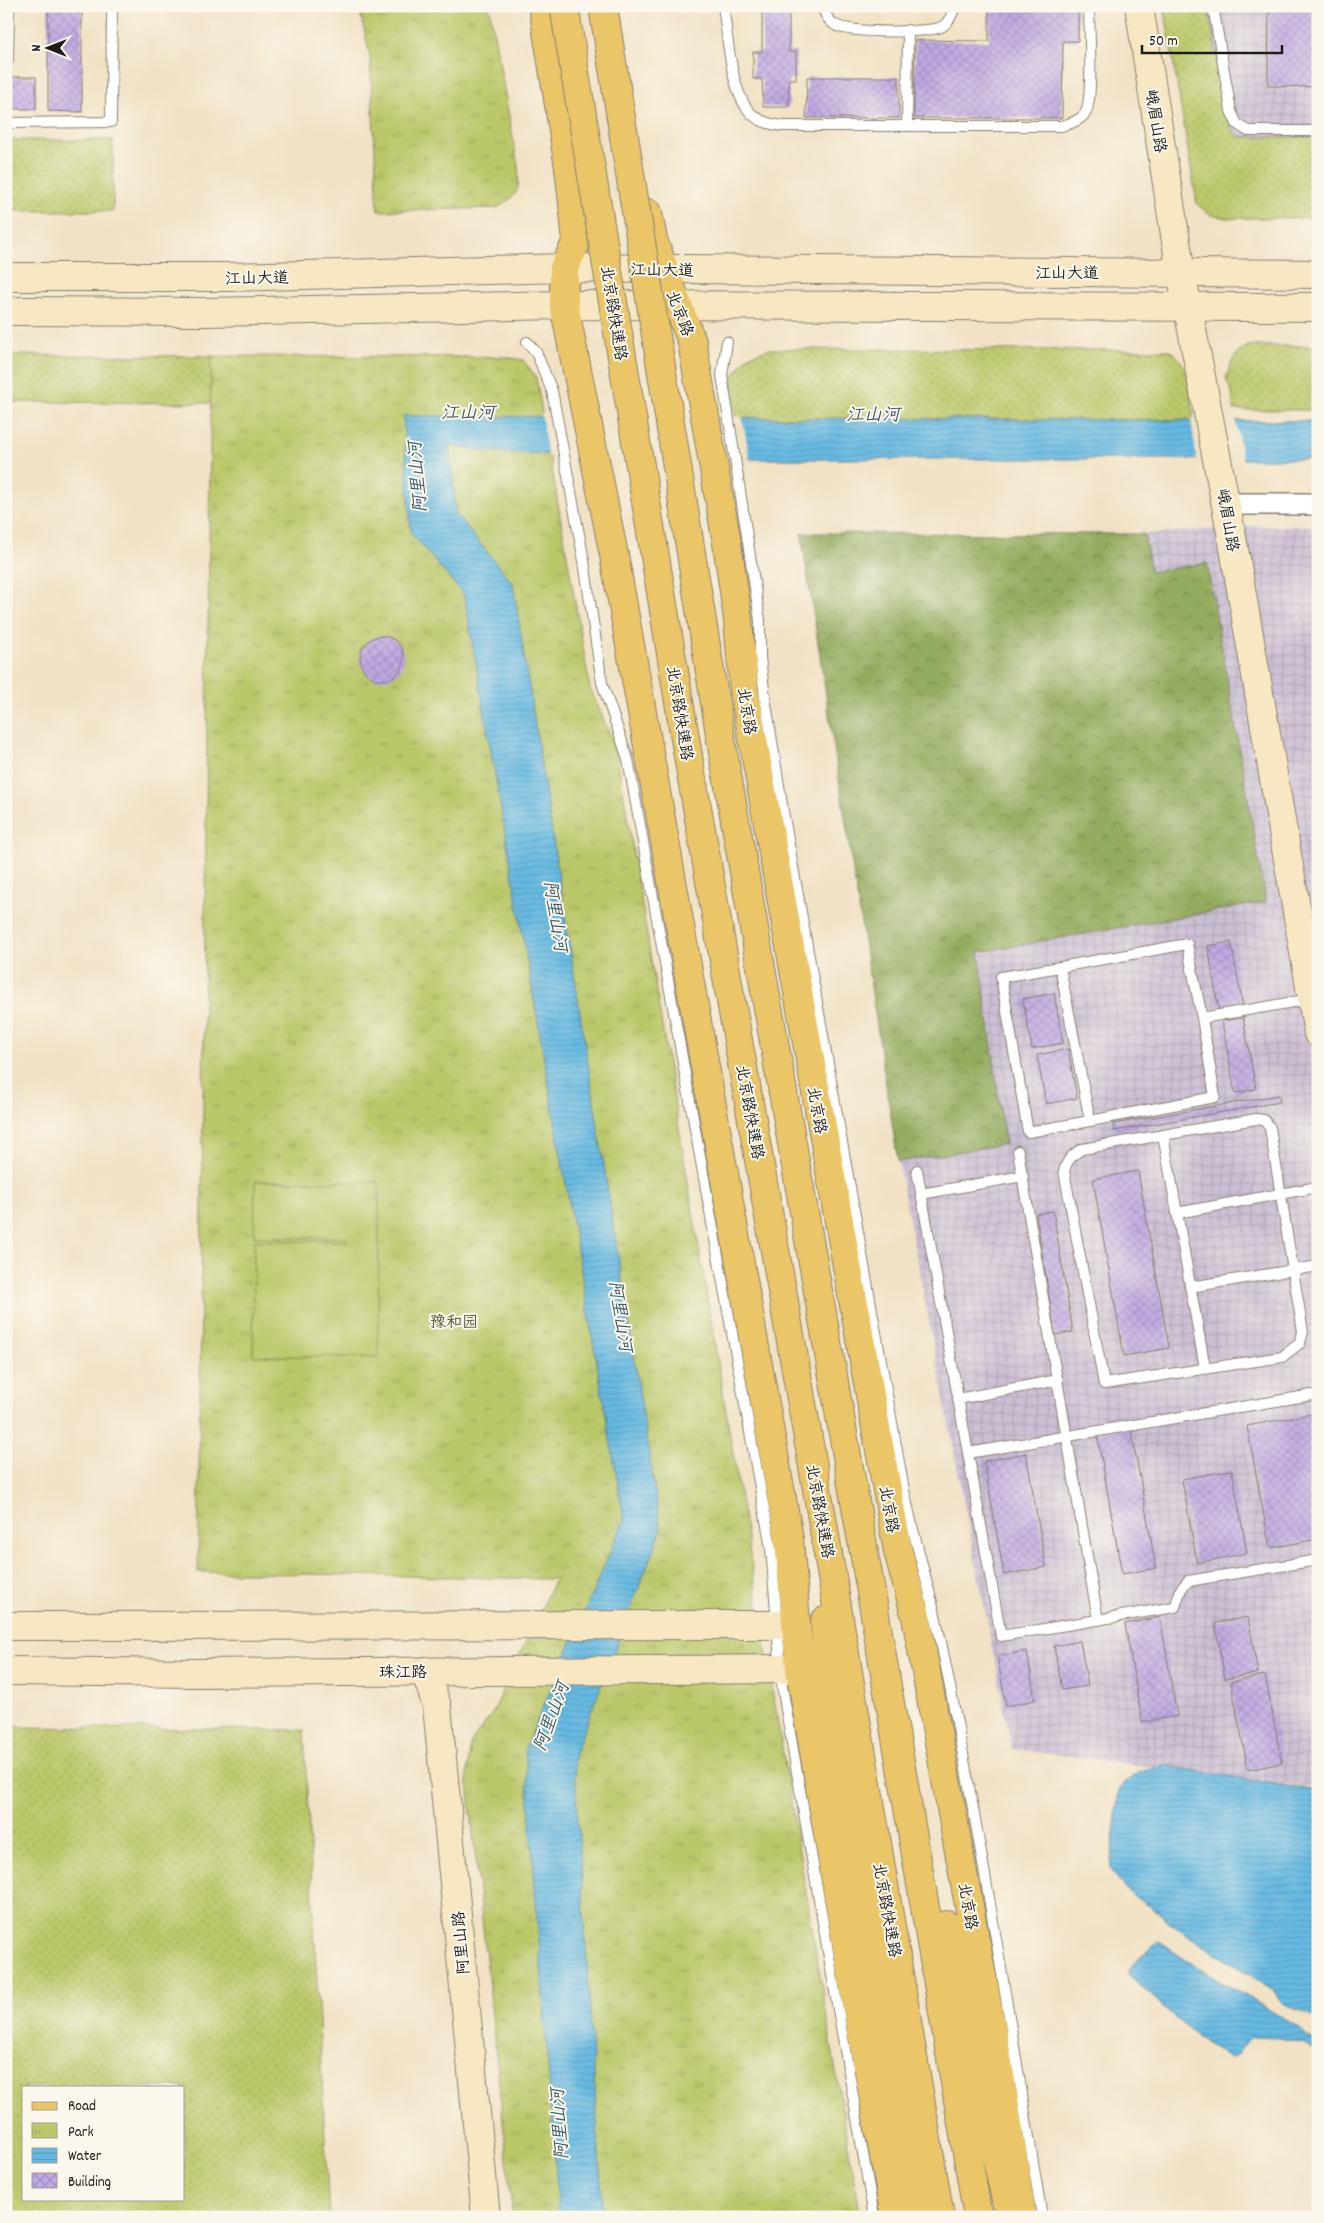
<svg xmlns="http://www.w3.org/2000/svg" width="1324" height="2223" viewBox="0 0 1324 2223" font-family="Dekko,'LXGW WenKai TC',sans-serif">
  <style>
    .industrial { fill: url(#industrial-grid) }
    .grass { fill: url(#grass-dots); stroke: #6c7243; fill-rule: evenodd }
    .forest { fill: url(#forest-crowns); stroke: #58643d }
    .park { fill: url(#park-tufts); stroke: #6c7243 }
    .garden { fill: #bbc86a; stroke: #6c7243 }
    .water { fill: url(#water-rules); stroke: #416a7f }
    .pier { fill: #f1e2c5 }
    .building { fill: url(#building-cross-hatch) }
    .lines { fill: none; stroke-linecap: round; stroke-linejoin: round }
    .lane-casing { stroke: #867f70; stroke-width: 12 }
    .street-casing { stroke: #867f70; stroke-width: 24 }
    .secondary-casing { stroke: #867f70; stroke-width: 30 }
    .primary-casing { stroke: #867f70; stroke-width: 30 }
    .highway-casing { stroke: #867f70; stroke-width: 30 }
    .lane { stroke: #fff; stroke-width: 10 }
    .street { stroke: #fff; stroke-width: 21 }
    .secondary { stroke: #f7e8c3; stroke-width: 28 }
    .primary { stroke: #ebc669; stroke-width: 28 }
    .highway { stroke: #ebc669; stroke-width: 28 }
    .highway-bridge-casing { stroke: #867f70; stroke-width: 30; stroke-linecap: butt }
    .highway-bridge { stroke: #ebc669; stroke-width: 28 }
    .labels { text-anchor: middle; stroke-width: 4; stroke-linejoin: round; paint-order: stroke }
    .street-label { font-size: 16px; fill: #1c1c1c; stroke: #fbf7ec }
    .park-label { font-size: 16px; fill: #545837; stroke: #fbf7ec }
    .water-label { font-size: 18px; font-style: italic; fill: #3a5b6b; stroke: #fbf7ec }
  </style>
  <defs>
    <pattern id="industrial-grid" width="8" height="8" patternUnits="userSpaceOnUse" patternTransform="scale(1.25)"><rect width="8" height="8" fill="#ccbfd4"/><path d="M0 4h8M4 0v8" fill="none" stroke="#afa4b5"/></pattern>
    <pattern id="grass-dots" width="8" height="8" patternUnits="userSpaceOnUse" patternTransform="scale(1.25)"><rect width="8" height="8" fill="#bbc86a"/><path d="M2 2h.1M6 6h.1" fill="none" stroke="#a0ab5b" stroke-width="1.8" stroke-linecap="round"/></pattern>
    <pattern id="forest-crowns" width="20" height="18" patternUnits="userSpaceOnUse" patternTransform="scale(1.25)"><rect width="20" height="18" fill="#94ac5e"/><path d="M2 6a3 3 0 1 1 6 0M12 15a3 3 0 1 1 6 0" fill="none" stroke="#788b4d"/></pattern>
    <pattern id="park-tufts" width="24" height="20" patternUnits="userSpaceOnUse" patternTransform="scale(1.25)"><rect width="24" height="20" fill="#bbc86a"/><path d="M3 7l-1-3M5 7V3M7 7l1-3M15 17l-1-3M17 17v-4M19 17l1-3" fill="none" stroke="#a0ab5b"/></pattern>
    <pattern id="water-rules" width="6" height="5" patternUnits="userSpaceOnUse" patternTransform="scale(1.25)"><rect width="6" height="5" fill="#66b9e2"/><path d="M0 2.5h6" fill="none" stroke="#589ec1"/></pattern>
    <pattern id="building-cross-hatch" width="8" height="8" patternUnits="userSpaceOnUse" patternTransform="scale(1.25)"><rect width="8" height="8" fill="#c0a9e2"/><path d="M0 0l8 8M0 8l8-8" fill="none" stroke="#a491c1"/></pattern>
  </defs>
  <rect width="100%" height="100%" fill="#fbf7ec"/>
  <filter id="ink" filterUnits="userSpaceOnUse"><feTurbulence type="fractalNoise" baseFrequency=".02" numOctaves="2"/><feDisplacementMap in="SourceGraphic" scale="10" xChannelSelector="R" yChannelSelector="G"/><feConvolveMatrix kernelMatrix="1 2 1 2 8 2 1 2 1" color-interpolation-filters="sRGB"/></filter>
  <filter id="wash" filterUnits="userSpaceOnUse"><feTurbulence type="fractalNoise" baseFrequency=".0096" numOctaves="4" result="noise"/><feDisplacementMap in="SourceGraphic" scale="20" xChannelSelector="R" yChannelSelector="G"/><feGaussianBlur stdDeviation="1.12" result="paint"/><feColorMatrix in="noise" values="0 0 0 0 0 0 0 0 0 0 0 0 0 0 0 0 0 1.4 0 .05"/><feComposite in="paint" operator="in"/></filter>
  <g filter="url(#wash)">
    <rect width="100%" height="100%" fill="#f1e2c5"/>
    <g class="industrial">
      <polygon points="1164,6 1318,6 1318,218 1227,218 1210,215 1197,204"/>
      <polygon points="1255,526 1318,526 1318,1788 1012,1749 898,1162 801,533 1144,534"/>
    </g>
    <g class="grass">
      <polygon points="1164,6 1208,6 1228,120 1233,131 1241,137 1318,137 1318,218 1227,218 1210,215 1197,204"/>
      <rect x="6" y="140" width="107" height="71"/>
      <path d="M1248 346H1318V410H1234L1232 392 1226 380C1229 365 1234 353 1248 346Z"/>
      <path d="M768 349 1169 350C1192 364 1190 396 1194 420L735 418 732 378 748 356Z"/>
      <polygon points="6,355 211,356 211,403 6,402"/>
      <path d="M6 1727 304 1730 329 2217H6ZM24 2087H184V2199H24Z"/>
    </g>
    <polygon class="forest" points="801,533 1144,534 1151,572 1207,563 1266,902 979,952 1005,1144 898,1162"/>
    <g class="park">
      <path d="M359 6H489L518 166C520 191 519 194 497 208L378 211 370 56Z"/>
      <polygon points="211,356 505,357 523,360 536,377 590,688 616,749 860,2217 513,2217 467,1775 471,1742 492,1714 555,1579 198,1572"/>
    </g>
    <polygon class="garden" points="255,1181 379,1182 378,1357 253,1356 254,1241 347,1241 346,1238 254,1237"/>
    <g class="water">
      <polygon points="403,416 1318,421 1318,459 656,459 482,451 449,445 456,514 513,584 661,1530 574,1756 603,2217 559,2217 525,1749 624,1520 464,595 411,533"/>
      <path d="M1162 1765 1318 1791V2018L1282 2003 1275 1991 1167 1922 1162 1914 1131 1894 1110 1870 1119 1789C1131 1774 1144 1770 1162 1765Z"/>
      <polygon points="1158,1941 1189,1962 1298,2027 1307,2036 1318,2044 1318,2053 1305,2043 1279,2038 1251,2037 1237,2056 1229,2059 1185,2027 1127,1973 1134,1963"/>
    </g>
    <g class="pier">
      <polygon points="541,414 742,416 750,461 656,461 548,456"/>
      <polygon points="1191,418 1235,418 1243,461 1197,461"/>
    </g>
    <g id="blocks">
      <g class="building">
        <polygon points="48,6 82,6 82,112 48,111"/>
        <polygon points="762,6 789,6 789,52 796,52 796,79 789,79 789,107 763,107 762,79 753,79 753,52 762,52"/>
        <polygon points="989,6 1078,6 1078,41 1063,41 1062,118 914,118 915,40 989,41"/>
        <polygon points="1269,6 1318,6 1318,87 1268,86"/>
        <rect x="6" y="77" width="30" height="32"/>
        <polygon points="807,77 899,77 899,118 806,118"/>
        <circle cx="382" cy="658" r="22"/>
        <polygon points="1231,942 1243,1007 1219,1011 1208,946"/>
        <polygon points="1054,993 1063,1043 1032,1049 1023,999"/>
        <polygon points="1243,1018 1256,1089 1235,1093 1222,1021"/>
        <polygon points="1068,1049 1077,1098 1046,1104 1037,1055"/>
        <polygon points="1279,1095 1280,1102 1114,1131 1113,1124"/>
        <polygon points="1138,1171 1169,1348 1124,1356 1093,1179"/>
        <polygon points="1053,1211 1073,1332 1055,1335 1036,1214"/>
        <polygon points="1311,1414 1318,1450 1318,1539 1270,1548 1247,1426"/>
        <polygon points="1131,1428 1156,1568 1122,1574 1097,1433"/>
        <polygon points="1026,1453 1046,1567 1004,1575 984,1461"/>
        <polygon points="1232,1470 1247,1553 1197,1563 1182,1479"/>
        <polygon points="1160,1617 1177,1716 1142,1722 1125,1624"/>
        <polygon points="1248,1617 1258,1673 1225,1679 1215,1623"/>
        <polygon points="1080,1641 1088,1686 1062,1690 1054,1646"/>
        <polygon points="1027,1651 1035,1700 1006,1706 997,1656"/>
        <polygon points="1265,1675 1282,1763 1248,1770 1231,1682"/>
      </g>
    </g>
  </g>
  <g filter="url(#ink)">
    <use href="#blocks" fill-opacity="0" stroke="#867f70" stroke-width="1"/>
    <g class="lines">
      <defs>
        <g id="lane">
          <path d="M723 6C728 35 730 97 754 116 763 123 773 125 783 126H1061C1070 124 1079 121 1085 114 1094 101 1089 26 1089 6"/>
          <path d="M822 6C824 13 829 21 835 25 847 33 932 34 943 26 950 21 952 14 955 6"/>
          <polyline points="1213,6 1231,111 1237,124 1248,131 1318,131"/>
          <polyline points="6,60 8,60 9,6"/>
          <polyline points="6,123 111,122 112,6"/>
          <polyline points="907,126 908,30"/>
          <polyline points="527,342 536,352 552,391 584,561 602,683 628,759 771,1548 782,1686 874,2217"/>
          <path d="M727 342 722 375 760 620V658L765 697 783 811 904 1490C915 1545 933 1597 943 1652 981 1839 1011 2028 1042 2217"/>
          <polyline points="1060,967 1001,977 1028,1132 1090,1121"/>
          <polyline points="1202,1018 1187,944 1060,967 1090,1121 1215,1097 1202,1018 1311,999"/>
          <path d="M1256 1119 1264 1120 1270 1128 1303 1332 1300 1343 1282 1357 1104 1384 1064 1171C1067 1160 1072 1155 1082 1149Z"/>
          <polyline points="1163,1135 1205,1368"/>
          <polyline points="1018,1151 1098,1620"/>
          <polyline points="917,1170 968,1453"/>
          <polyline points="921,1194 1023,1176"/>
          <polyline points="1177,1213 1318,1187"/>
          <polyline points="1190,1287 1318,1266"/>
          <polyline points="1318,1397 1312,1395 968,1453 1001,1636 1175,1607 1181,1589 1188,1581 1318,1560"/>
          <polyline points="958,1399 1058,1380"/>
        </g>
        <polyline id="street" points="1226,504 1318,504"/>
        <g id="secondary">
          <polyline points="1139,6 1181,273 1232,537 1318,1033"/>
          <polyline points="6,277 229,277 564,268 1318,274"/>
          <polyline points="6,311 206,312 564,305 1318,307"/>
          <polyline points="6,1626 795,1625"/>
          <polyline points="6,1671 194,1673 800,1669"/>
          <polyline points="425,1671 437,1706 486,2217"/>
        </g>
        <g id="primary">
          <polyline points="543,6 569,167 577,241 564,268 564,305 614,555 789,1539 800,1669 855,1994 895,2217"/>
          <polyline points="648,213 653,240 692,342 727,543 738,619 744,690 898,1551 916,1617 999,2069 1022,2217"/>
        </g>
        <g id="highway">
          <polyline points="723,752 871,1592 978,2217"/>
          <polyline points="688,756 821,1512 940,2217"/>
          <polyline points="825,1621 827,1679 888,2030 898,2130 913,2217"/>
          <polyline points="947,1925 962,2007 1010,2217"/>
        </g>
      </defs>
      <use href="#lane" class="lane-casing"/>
      <use href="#street" class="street-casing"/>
      <use href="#secondary" class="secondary-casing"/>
      <use href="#primary" class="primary-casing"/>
      <use href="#highway" class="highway-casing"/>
      <use href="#lane" class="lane"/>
      <use href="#street" class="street"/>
      <use href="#secondary" class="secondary"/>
      <use href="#primary" class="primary"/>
      <use href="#highway" class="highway"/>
      <defs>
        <g id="highway-bridge">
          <polyline points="564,6 688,756"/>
          <polyline points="603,6 723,752"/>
        </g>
      </defs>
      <use href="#highway-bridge" class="highway-bridge-casing"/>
      <use href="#highway-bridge" class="highway-bridge"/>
    </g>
  </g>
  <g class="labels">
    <g class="street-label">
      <text transform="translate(1157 121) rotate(81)" y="6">峨眉山路</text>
      <text transform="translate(662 269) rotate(1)" y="6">江山大道</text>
      <text x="1067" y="278">江山大道</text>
      <text transform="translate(257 277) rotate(-1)" y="6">江山大道</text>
      <text transform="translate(615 313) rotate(81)" y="6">北京路快速路</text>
      <text transform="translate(681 313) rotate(69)" y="6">北京路</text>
      <text transform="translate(1229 520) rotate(80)" y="6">峨眉山路</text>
      <text transform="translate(748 711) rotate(81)" y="6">北京路</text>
      <text transform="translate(681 713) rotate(81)" y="6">北京路快速路</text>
      <text transform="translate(818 1110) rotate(80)" y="6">北京路</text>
      <text transform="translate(751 1112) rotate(80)" y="6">北京路快速路</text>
      <text transform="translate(890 1509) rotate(80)" y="6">北京路</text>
      <text transform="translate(821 1511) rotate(80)" y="6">北京路快速路</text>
      <text x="403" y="1677">珠江路</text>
      <text transform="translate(969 1906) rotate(80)" y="6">北京路</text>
      <text transform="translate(888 1910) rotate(80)" y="6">北京路快速路</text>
      <text transform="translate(460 1943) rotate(-95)" y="6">阿里山路</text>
    </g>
    <g class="park-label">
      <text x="454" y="1327">豫和园</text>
    </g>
    <g class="water-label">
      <text x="468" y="418">江山河</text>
      <text x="873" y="420">江山河</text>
      <text transform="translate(417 477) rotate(-95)" y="6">阿里山河</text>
      <text transform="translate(556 916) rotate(81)" y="6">阿里山河</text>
      <text transform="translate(621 1316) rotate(81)" y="6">阿里山河</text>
      <text transform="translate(551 1716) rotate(-70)" y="6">阿里山河</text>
      <text transform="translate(559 2124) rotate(-94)" y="6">阿里山河</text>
    </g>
  </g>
  <rect width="1324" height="2223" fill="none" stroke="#fbf7ec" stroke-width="25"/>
  <rect x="22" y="2086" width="162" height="115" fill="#fbf7ec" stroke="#a29f99"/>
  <rect x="32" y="2102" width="25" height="8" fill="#ebc669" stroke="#a29f99"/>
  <text x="68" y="2110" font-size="15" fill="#1c1c1c">Road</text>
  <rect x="32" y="2123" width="25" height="15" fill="url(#park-tufts)" stroke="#a29f99"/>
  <text x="68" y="2136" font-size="15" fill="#1c1c1c">Park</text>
  <rect x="32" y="2148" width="25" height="15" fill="url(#water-rules)" stroke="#a29f99"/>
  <text x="68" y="2160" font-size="15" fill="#1c1c1c">Water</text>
  <rect x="32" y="2173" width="25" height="15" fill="url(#building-cross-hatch)" stroke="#a29f99"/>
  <text x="68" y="2186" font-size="15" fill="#1c1c1c">Building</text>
  <g transform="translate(48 48) rotate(270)" stroke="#fbf7ec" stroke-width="4" paint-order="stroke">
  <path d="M0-4L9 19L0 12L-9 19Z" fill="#1c1c1c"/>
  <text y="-8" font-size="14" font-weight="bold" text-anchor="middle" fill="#1c1c1c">N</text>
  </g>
  <path d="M1142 45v8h140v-8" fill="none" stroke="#1c1c1c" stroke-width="2.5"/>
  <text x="1149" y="45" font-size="15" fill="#1c1c1c" stroke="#fbf7ec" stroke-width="4" paint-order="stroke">50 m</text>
</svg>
